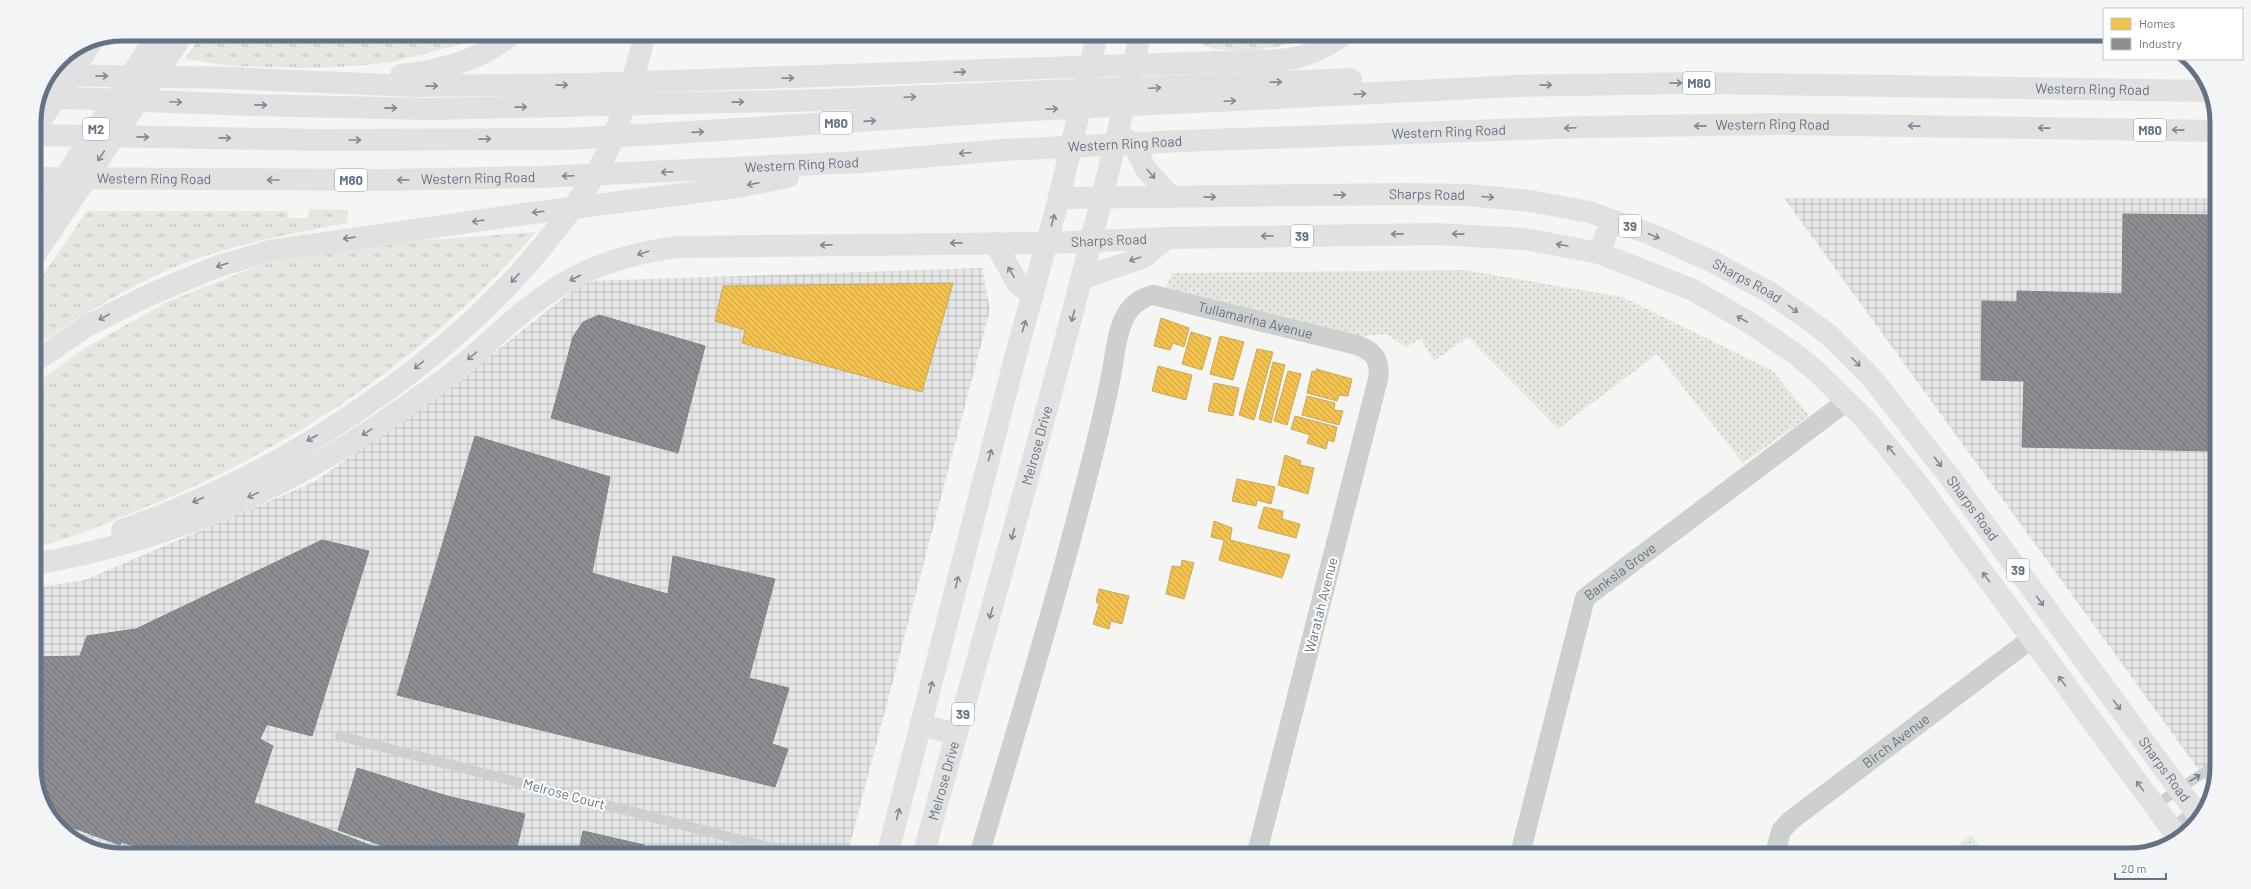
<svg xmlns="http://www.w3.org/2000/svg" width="2251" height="889" viewBox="0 0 2251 889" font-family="Barlow,sans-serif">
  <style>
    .industrial { fill: url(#industrial-grid) }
    .grass { fill: url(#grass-tufts) }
    .park { fill: url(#park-dots) }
    .homes { fill: url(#homes-back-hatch); stroke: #c7aa5e }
    .industry { fill: url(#industry-back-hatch); stroke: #80858e }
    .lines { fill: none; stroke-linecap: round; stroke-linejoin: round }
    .service { stroke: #ced0d0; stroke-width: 10 }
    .minor { stroke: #ced0d0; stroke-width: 20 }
    .primary { stroke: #e1e1e2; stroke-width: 22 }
    .motorway { stroke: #e1e1e2; stroke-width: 22 }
    .oneway { stroke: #7c8998 }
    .oneway2 { stroke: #6e7c8c }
    .labels { text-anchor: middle; stroke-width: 4; stroke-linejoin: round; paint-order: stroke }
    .shield { fill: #fff; stroke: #929daa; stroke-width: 1 }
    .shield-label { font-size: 13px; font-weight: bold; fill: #637385 }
    .street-label { font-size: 14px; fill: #637385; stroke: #fff }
    .rim { fill: none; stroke: #637385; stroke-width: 5 }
  </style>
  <defs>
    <pattern id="industrial-grid" width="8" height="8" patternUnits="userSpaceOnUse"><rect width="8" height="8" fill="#e5e7e6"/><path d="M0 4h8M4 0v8" fill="none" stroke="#bdc0c0"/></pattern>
    <pattern id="grass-tufts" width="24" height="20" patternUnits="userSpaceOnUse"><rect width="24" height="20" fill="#e4e8e1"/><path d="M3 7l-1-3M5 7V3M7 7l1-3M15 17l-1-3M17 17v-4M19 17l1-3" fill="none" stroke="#bcc0bc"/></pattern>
    <pattern id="park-dots" width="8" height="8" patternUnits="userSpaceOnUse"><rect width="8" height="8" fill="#e4e8e1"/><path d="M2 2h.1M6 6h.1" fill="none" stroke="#bcc0bc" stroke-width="1.8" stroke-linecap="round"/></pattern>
    <pattern id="homes-back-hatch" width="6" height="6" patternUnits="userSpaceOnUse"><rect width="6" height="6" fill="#f2c14e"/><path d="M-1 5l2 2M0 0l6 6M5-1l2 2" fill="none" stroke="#c8a146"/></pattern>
    <pattern id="industry-back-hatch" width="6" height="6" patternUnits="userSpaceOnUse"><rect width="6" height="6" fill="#8d8d92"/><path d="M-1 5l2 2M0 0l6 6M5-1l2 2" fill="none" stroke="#717278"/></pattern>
  </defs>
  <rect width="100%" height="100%" fill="#f5f5f3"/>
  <g class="industrial">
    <polygon points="1784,198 2216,198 2212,788"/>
    <polygon points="982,268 990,310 848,852 93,850 52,821 34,773 34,588 85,580 314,482 461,379 585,281"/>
  </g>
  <g class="grass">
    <polygon points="202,34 483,35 469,42 394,62 353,66 305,68 234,66 185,59"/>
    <path d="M1187 36 1310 37C1280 48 1250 54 1218 49 1208 48 1197 41 1187 36Z"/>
    <path d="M309 209 348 210 347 223C283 235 216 247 157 275 114 295 73 321 34 347V288L87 211H288V218H308Z"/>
    <path d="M536 232C427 359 289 451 134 512 102 525 68 540 34 548V384L87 347 169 301 261 265 359 245Z"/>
  </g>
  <g class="park">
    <polygon points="1464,270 1622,297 1773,371 1809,416 1743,463 1657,354 1558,429 1468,337 1434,361 1421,339 1406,347 1387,334 1362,336 1166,288 1172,273"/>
    <polygon points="1971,835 1986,855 1945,855 1946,855"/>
  </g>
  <g class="homes">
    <polygon points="953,283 922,392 742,343 745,330 715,321 723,286"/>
    <polygon points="1161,318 1189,328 1184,347 1173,343 1170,350 1154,346"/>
    <polygon points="1191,332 1211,338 1202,370 1182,364"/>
    <polygon points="1220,336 1244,342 1233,380 1210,374"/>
    <polygon points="1257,349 1273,352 1254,420 1239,415"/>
    <polygon points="1273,362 1285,365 1271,423 1259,419"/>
    <polygon points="1158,366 1192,375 1186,400 1152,391"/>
    <polygon points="1316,369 1352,379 1348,396 1339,395 1337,401 1307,393 1312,371 1316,372"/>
    <polygon points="1288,371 1301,374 1287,425 1274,421"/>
    <polygon points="1214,383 1239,388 1233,416 1208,411"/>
    <polygon points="1307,396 1335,403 1334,410 1343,411 1339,425 1302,415"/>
    <polygon points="1295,416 1337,427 1334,442 1328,440 1326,449 1307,443 1310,435 1291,429"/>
    <polygon points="1285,455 1301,461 1300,465 1314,468 1308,494 1278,485"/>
    <polygon points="1237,479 1275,487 1271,504 1257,500 1256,506 1232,501"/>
    <polygon points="1264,507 1283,511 1282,519 1300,524 1296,538 1258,528"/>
    <polygon points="1214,521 1232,528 1230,540 1290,555 1282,578 1219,560 1224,540 1211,537"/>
    <polygon points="1182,560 1194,563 1184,599 1166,594 1172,566 1181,567"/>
    <polygon points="1099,589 1129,596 1122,624 1111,621 1109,629 1093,624 1099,604 1096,602"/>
  </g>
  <g class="industry">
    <polygon points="2123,214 2216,215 2215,451 2022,447 2024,381 1981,380 1982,301 2017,302 2017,291 2122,294"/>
    <polygon points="599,315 705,346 678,453 551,418 573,337 583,322"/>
    <polygon points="475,436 610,477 592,573 668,594 673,556 775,579 749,678 789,688 772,744 788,749 775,787 397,695"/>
    <polygon points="322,540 369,551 312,736 73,675 87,636 136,629"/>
    <polygon points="80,656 54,730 37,781 34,773 34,657"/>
    <polygon points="73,675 267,724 260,739 273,746 254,803 54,730"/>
    <polygon points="54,730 145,764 120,845 52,820 37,781"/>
    <polygon points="145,764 210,787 184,850 149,850 121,842"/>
    <polygon points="357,768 447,796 432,851 398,851 338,830"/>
    <polygon points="210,787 325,828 317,851 184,850"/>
    <polygon points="447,796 525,814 516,851 432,851"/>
    <polygon points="325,828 385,851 317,851"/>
    <polygon points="583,831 644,845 642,852 579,851"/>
  </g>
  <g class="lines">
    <g class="service">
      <polyline points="340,736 787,852"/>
      <polyline points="2154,806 2212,767"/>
      <polyline points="2171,828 2211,797"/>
    </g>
    <g class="minor">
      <path id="s1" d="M980 852C1014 738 1049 625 1079 509 1091 464 1103 418 1112 371 1117 342 1118 303 1153 295L1357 345C1374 351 1381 361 1378 379L1257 853"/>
      <path id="s2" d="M1520 854 1585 598 1847 401"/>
      <path id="s3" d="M1775 854 1781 831 1790 821 2031 639"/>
    </g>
    <g class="primary">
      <polyline points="1119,134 1135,146 1145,168 1171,197"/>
      <path id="s4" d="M1059 198 1407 194 1468 195 1530 201 1589 212 1653 235 1713 262 1771 293 1828 334 1871 377 1949 476 2198 815"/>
      <path id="s5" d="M1047 243 1167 238 1436 234 1525 239 1599 253 1693 290 1750 323 1798 356 1816 371 1866 420 1921 488 2179 839"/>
      <polyline points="1599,253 1612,220"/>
      <polyline points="1083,278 1144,257 1167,238"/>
      <polyline points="921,725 957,734"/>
      <polyline points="888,852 1015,358 1059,198 1097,36"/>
      <path id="s6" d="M924 852C998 581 1079 311 1140 36"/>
    </g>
    <g class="motorway">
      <polyline points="49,75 240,78"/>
      <path d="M401 75C438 71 481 61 510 35"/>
      <path d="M226 78 414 86 585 84 1249 61C1286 62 1310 58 1341 37"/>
      <polyline points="39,97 251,105 429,109 824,100 1351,79"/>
      <polyline points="34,131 93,40"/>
      <path id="s7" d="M34 135 321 140 564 139 659 134 1013 111 1516 86 1693 83 2207 91"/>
      <path id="s8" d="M34 178 384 180 540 177 860 162 1004 150 1182 141 1584 127 1782 124 2217 131"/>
      <polyline points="34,225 158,34"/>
      <polyline points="995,243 1018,284 1033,295"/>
      <polyline points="34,256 183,34"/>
      <polyline points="34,362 87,326 149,295 216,267 270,251 517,215 738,187 788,177"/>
      <path d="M122 530C278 477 453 363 554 232 572 209 590 186 603 160 623 120 633 78 645 35"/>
      <path d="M34 564C156 543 275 495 377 426 401 410 425 393 449 376 484 349 515 314 553 290 588 266 634 253 676 247L1047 243"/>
    </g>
  </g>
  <defs><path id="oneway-shaft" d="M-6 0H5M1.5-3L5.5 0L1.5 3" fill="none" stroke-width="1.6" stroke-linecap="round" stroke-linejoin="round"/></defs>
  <g class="oneway">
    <use href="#oneway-shaft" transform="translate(960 72) rotate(-2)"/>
    <use href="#oneway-shaft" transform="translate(102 76) rotate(1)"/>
    <use href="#oneway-shaft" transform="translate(788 78) rotate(-2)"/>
    <use href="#oneway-shaft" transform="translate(1276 82) rotate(-2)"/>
    <use href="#oneway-shaft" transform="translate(1676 83) rotate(-1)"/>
    <use href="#oneway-shaft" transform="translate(562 85) rotate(-1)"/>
    <use href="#oneway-shaft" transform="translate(1546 85) rotate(-1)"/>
    <use href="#oneway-shaft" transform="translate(432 86) rotate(-1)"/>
    <use href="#oneway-shaft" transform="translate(1155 88) rotate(-3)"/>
    <use href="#oneway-shaft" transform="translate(1360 94) rotate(-3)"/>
    <use href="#oneway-shaft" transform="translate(910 97) rotate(-3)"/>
    <use href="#oneway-shaft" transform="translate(1230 101) rotate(-3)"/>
    <use href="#oneway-shaft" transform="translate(176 102) rotate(3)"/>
    <use href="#oneway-shaft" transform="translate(738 102) rotate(-1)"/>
    <use href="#oneway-shaft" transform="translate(261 105) rotate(1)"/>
    <use href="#oneway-shaft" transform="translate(521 107) rotate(-1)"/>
    <use href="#oneway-shaft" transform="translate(391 108) rotate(1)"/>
    <use href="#oneway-shaft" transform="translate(1052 109) rotate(-3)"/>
    <use href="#oneway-shaft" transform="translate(870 121) rotate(-4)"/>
    <use href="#oneway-shaft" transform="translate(1700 126) rotate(179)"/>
    <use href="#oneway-shaft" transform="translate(1914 126) rotate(-179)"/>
    <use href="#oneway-shaft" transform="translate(1570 128) rotate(178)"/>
    <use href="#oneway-shaft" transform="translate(2044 128) rotate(-179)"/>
    <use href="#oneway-shaft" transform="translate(2178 130) rotate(-179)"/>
    <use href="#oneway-shaft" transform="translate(698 132) rotate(-4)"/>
    <use href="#oneway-shaft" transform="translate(143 137) rotate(1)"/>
    <use href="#oneway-shaft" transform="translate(225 138) rotate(1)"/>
    <use href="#oneway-shaft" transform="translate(485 139) rotate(-1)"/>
    <use href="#oneway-shaft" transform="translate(355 140)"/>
    <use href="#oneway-shaft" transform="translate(965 153) rotate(175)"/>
    <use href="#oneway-shaft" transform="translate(101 156) rotate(124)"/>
    <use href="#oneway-shaft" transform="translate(667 172) rotate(177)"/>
    <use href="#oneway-shaft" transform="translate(1151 174) rotate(48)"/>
    <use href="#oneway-shaft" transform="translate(568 176) rotate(178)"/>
    <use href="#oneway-shaft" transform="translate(273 180) rotate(-180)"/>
    <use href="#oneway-shaft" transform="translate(403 180) rotate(178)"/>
    <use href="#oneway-shaft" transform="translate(753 184) rotate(168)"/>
    <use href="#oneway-shaft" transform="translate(1340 195) rotate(-1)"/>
    <use href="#oneway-shaft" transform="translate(1210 197) rotate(-1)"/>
    <use href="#oneway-shaft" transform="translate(1488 197) rotate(5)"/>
    <use href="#oneway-shaft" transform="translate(538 212) rotate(173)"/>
    <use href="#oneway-shaft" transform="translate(1053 220) rotate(-75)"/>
    <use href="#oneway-shaft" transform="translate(478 221) rotate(171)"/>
    <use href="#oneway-shaft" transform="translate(1397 234) rotate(179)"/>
    <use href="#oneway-shaft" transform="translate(1458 234) rotate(-179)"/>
    <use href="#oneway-shaft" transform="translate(1267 236) rotate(179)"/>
    <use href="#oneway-shaft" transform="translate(1654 236) rotate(23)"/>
    <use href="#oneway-shaft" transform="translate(349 238) rotate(172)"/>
    <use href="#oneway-shaft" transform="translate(956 243) rotate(179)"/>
    <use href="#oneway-shaft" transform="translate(826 245) rotate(179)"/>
    <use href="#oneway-shaft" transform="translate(1562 245) rotate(-170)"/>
    <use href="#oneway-shaft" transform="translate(643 253) rotate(163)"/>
    <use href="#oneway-shaft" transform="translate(1135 259) rotate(162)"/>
    <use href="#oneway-shaft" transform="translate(222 265) rotate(162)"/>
    <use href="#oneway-shaft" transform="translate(1011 272) rotate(-120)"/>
    <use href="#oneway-shaft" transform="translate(515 278) rotate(132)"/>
    <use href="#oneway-shaft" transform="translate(575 278) rotate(153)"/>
    <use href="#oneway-shaft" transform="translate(1793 309) rotate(36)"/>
    <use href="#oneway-shaft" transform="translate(1073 316) rotate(105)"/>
    <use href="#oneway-shaft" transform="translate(104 317) rotate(152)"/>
    <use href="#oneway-shaft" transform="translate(1742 319) rotate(-150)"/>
    <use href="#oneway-shaft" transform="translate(1024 326) rotate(-74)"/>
    <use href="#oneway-shaft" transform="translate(472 356) rotate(140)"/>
    <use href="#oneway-shaft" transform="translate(1856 362) rotate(45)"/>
    <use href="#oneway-shaft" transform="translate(419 365) rotate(141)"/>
    <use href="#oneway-shaft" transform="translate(367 432) rotate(148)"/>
    <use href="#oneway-shaft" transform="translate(312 438) rotate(150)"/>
    <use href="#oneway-shaft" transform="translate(1891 450) rotate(-129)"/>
    <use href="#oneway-shaft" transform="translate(990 455) rotate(-75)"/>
    <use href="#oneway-shaft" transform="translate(1938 462) rotate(53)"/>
    <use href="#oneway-shaft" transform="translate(253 495) rotate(155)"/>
    <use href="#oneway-shaft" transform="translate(198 500) rotate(156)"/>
    <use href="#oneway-shaft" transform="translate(1013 534) rotate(105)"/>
    <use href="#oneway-shaft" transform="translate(1986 577) rotate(-126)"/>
    <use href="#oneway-shaft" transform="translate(957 582) rotate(-76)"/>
    <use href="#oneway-shaft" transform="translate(2040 601) rotate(54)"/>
    <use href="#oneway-shaft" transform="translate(991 613) rotate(106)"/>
    <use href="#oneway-shaft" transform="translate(2062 681) rotate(-126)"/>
    <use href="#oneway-shaft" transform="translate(931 687) rotate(-76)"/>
    <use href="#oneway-shaft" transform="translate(2117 705) rotate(54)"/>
    <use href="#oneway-shaft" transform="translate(2140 786) rotate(-126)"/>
    <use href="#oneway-shaft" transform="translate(898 814) rotate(-75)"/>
  </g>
  <use class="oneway2" href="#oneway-shaft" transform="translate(2195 778) rotate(-32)"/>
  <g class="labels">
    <g class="shield">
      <rect x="1683" y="72" width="32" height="22" rx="3"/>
      <rect x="820" y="112" width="32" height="22" rx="3"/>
      <rect x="83" y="118" width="26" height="22" rx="3"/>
      <rect x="2134" y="119" width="32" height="22" rx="3"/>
      <rect x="335" y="169" width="32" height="22" rx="3"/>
      <rect x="1619" y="215" width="22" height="22" rx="3"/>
      <rect x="1291" y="225" width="22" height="22" rx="3"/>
      <rect x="2007" y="559" width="22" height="22" rx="3"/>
      <rect x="952" y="703" width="22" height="22" rx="3"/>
    </g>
    <g class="shield-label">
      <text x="1699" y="88">M80</text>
      <text x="836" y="128">M80</text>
      <text x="96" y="134">M2</text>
      <text x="2150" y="135">M80</text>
      <text x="351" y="185">M80</text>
      <text x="1630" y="231">39</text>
      <text x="1302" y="241">39</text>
      <text x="2018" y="575">39</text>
      <text x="963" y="719">39</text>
    </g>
    <g class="street-label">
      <text dy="5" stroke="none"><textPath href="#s7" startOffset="2060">Western Ring Road</textPath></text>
      <text dy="5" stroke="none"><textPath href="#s8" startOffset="1740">Western Ring Road</textPath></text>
      <text dy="5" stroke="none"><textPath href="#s8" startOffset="1416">Western Ring Road</textPath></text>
      <text dy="5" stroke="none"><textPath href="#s8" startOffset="1092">Western Ring Road</textPath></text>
      <text dy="5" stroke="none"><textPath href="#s8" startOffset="768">Western Ring Road</textPath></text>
      <text dy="5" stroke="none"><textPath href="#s8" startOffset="444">Western Ring Road</textPath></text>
      <text dy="5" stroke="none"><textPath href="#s8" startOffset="120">Western Ring Road</textPath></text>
      <text dy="5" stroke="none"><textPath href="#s4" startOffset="368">Sharps Road</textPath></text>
      <text dy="5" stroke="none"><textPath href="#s5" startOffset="62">Sharps Road</textPath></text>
      <text dy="5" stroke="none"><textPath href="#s4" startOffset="704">Sharps Road</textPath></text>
      <text dy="5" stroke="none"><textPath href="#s1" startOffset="697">Tullamarina Avenue</textPath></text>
      <text dy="5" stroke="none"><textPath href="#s6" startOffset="422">Melrose Drive</textPath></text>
      <text dy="5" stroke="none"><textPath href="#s4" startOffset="1028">Sharps Road</textPath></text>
      <text dy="5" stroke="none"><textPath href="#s2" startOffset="308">Banksia Grove</textPath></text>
      <text transform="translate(1321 605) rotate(-76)" y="5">Waratah Avenue</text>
      <text dy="5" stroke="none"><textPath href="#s3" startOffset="170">Birch Avenue</textPath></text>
      <text dy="5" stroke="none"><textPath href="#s4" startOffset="1352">Sharps Road</textPath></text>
      <text dy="5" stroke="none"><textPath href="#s6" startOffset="74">Melrose Drive</textPath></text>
      <text transform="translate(564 794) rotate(15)" y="5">Melrose Court</text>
    </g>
  </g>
  <path d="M0 0H2251V889H0ZM122 41H2129A81 81 0 0 1 2210 122V767A81 81 0 0 1 2129 848H122A81 81 0 0 1 41 767V122A81 81 0 0 1 122 41Z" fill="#f3f4f5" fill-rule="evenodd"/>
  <path class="rim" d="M122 41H2129A81 81 0 0 1 2210 122V767A81 81 0 0 1 2129 848H122A81 81 0 0 1 41 767V122A81 81 0 0 1 122 41Z"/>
  <rect x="2103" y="8" width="140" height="52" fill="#ffffff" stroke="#c1c7ce"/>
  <rect x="2111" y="18" width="20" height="12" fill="#f2c14e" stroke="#c1c7ce"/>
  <text x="2139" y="28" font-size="12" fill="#637385">Homes</text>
  <rect x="2111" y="38" width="20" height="12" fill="#8d8d92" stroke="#c1c7ce"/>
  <text x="2139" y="48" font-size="12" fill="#637385">Industry</text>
  <path d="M2115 873v6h51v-6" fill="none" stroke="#637385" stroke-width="2"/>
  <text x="2121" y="873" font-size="12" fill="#637385" stroke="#ffffff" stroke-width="3" paint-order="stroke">20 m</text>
</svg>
